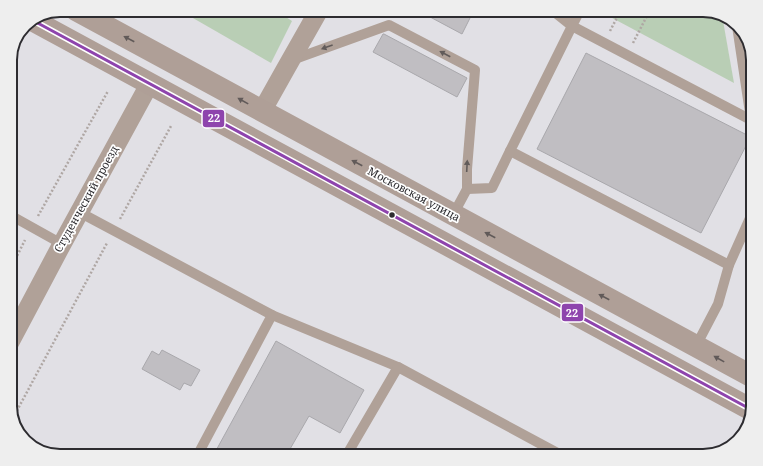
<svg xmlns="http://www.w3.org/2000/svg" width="763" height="466" viewBox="0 0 763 466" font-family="'Noto Serif',serif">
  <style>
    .green { fill: #b9ceb5 }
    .building { fill: #c0bec2; stroke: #a9a8ac }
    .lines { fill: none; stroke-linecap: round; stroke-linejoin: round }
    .path { stroke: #afa7a4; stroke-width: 2.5; stroke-dasharray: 2 2; stroke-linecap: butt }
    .service { stroke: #b0a198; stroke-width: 10 }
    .minor { stroke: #b0a198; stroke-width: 19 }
    .secondary { stroke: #af9f97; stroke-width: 22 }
    .bus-1-casing { stroke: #fff; stroke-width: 6 }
    .bus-1 { stroke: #8e44ad; stroke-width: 3 }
    .oneway { fill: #615a59 }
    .oneway2 { fill: #615b5a }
    .bus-dot { fill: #2d2c30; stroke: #fff; stroke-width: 1.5 }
    .labels { text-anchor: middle; stroke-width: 3.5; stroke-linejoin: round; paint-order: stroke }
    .street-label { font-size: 11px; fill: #2d2c30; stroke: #fff }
    .rim { fill: none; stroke: #2d2c30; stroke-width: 2 }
    .line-badge { stroke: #fff; stroke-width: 1.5 }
    .badge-label { font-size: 11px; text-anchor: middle; font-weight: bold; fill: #fff }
  </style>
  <rect width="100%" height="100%" fill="#e1e0e5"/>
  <g class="green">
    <polygon points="179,10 275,10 292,21 271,63"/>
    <polygon points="600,10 703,10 722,15 734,83 601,12"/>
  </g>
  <g class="building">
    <polygon points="417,10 474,10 462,34"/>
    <polygon points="383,34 384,34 467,78 457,97 373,52"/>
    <polygon points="586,53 747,135 750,138 701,233 537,149"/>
    <polygon points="276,341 364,390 340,433 309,416 286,456 213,456"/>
    <polygon points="162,350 200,370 191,386 184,383 180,390 142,369 152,351 159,355"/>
  </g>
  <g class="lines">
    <g class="path">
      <polyline points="709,12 726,20"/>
      <polyline points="610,31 621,10"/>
      <polyline points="633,43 650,10"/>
      <polyline points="38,216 108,91"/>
      <polyline points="120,219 171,126"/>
      <polyline points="10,270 25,240"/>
      <polyline points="13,418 107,243"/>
    </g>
    <g class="service">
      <polyline points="552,10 572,26 510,151 729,265 750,218 753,197"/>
      <polyline points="580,10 572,26 751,120 753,119"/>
      <polyline points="737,26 753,133"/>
      <polyline points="292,60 389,25 475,70 467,169 467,189 453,215"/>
      <polyline points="467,189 492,188 510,151"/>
      <polyline points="79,212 272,315 197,456"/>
      <polyline points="10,215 62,244"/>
      <polyline points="272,315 398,367 563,456"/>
      <polyline points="696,346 718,304 729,265"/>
      <polyline points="346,456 398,367"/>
    </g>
    <g class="minor">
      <polyline points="262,111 285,70 319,10"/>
      <polyline points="10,342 62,244 150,83"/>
    </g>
    <g class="secondary">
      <polyline points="76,10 753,377"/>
      <polyline points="34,21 752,410"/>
    </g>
    <defs>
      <polyline id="bus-1" points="34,21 752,410"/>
    </defs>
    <use href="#bus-1" class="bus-1-casing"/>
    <use href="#bus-1" class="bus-1"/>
  </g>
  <defs><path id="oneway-solid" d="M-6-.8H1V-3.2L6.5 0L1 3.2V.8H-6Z"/></defs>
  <g class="oneway">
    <use href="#oneway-solid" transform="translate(129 39) rotate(-152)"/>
    <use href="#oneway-solid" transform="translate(243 101) rotate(-151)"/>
    <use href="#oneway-solid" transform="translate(357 163) rotate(-152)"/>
    <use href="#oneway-solid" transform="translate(490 235) rotate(-152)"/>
    <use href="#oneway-solid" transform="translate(604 297) rotate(-152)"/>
    <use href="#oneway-solid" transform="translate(719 359) rotate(-151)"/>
  </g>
  <g class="oneway2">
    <use href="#oneway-solid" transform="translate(327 47) rotate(160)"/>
    <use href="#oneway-solid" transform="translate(445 54) rotate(-152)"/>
    <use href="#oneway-solid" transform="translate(467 166) rotate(-87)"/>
  </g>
  <circle class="bus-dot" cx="392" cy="215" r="3.5"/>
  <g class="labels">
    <g class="street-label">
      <text transform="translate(414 194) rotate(28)" y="4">Московская улица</text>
      <text transform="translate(86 199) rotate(-61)" y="4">Студенческий проезд</text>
    </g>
  </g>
  <path d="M0 0H763V466H0ZM60 17H703A43 43 0 0 1 746 60V406A43 43 0 0 1 703 449H60A43 43 0 0 1 17 406V60A43 43 0 0 1 60 17Z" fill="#eee" fill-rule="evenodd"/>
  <path class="rim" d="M60 17H703A43 43 0 0 1 746 60V406A43 43 0 0 1 703 449H60A43 43 0 0 1 17 406V60A43 43 0 0 1 60 17Z"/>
  <g class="line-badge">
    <rect x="202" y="109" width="23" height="19" rx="4" fill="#8e44ad"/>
    <rect x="561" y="303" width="23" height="19" rx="4" fill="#8e44ad"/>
  </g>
  <g class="badge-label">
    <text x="214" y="122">22</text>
    <text x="572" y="317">22</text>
  </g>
</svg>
